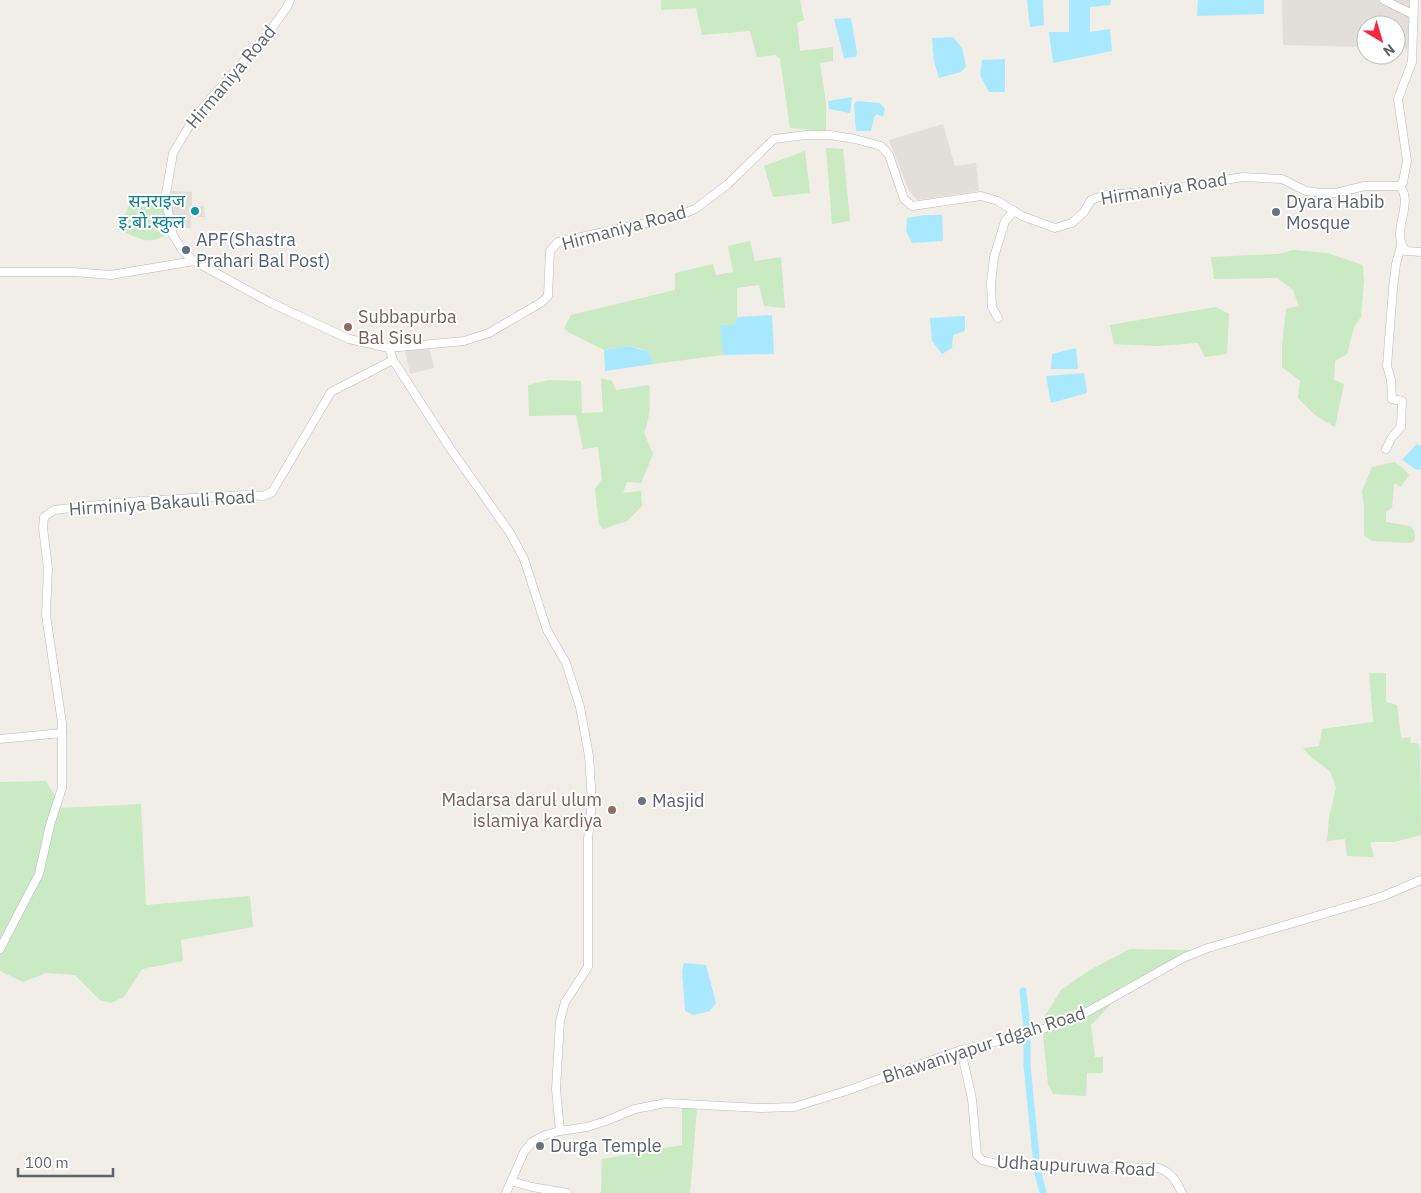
<svg xmlns="http://www.w3.org/2000/svg" width="1421" height="1193" viewBox="0 0 1421 1193" font-family="'IBM Plex Sans','Noto Sans Devanagari',sans-serif">
  <style>
    .industrial { fill: #e2dfdb }
    .education { fill: #e3ded7 }
    .green { fill: #c9eac2 }
    .water { fill: #a9e9ff }
    .lines { fill: none; stroke-linecap: round; stroke-linejoin: round }
    .canal { stroke: #a9e9ff; stroke-width: 7 }
    .minor-casing { stroke: #b7bbbe; stroke-width: 9 }
    .minor { stroke: #fff; stroke-width: 8 }
    .culture-dot { fill: #0f9aa8; stroke: #fff; stroke-width: 2 }
    .worship-dot { fill: #6b7280; stroke: #fff; stroke-width: 2 }
    .service-dot { fill: #5c6f8a; stroke: #fff; stroke-width: 2 }
    .education-dot { fill: #8d6e63; stroke: #fff; stroke-width: 2 }
    .labels { text-anchor: middle; stroke-width: 4; stroke-linejoin: round; paint-order: stroke }
    .street-label { font-size: 18px; fill: #5e6468; stroke: #fff }
    .culture-label { font-size: 18px; fill: #0d838f; stroke: #fff; text-anchor: end }
    .worship-label { font-size: 18px; fill: #5b616d; stroke: #fff; text-anchor: start }
    .service-label { font-size: 18px; fill: #4e5e75; stroke: #fff; text-anchor: start }
    .education-label { font-size: 18px; fill: #785e54; stroke: #fff; text-anchor: start }
  </style>
  <rect width="100%" height="100%" fill="#f1ede7"/>
  <g class="industrial">
    <polygon points="1282,0 1412,0 1410,49 1396,48 1396,25 1366,25 1366,47 1283,45"/>
    <polygon points="943,124 955,166 976,163 979,191 917,200 909,191 889,140"/>
    <polygon points="429,346 434,368 410,374 405,351"/>
  </g>
  <polygon class="education" points="170,191 192,192 192,205 204,206 205,217 191,217 191,228 176,229 172,214"/>
  <g class="green">
    <polygon points="661,0 800,0 804,20 797,23 800,51 833,47 833,61 820,63 826,103 826,131 790,128 780,58 775,55 757,57 750,31 702,35 696,8 661,10"/>
    <polygon points="826,148 843,149 850,221 832,224"/>
    <polygon points="805,151 810,193 773,197 764,166"/>
    <path d="M142 194 154 196 163 201 169 233C147 247 141 238 118 230L131 201Z"/>
    <polygon points="750,241 755,261 781,257 785,308 764,306 759,285 737,288 737,317 734,325 720,325 723,355 653,364 649,351 630,346 604,350 570,333 564,328 571,315 675,290 675,273 713,264 716,275 733,272 728,246"/>
    <polygon points="1293,250 1327,253 1363,265 1364,282 1361,317 1354,327 1347,354 1335,361 1334,380 1344,384 1335,427 1315,415 1298,398 1300,381 1282,367 1282,346 1286,309 1299,306 1293,290 1277,278 1214,279 1211,257 1278,254"/>
    <polygon points="1216,307 1229,314 1227,354 1205,357 1198,343 1156,346 1114,344 1110,325"/>
    <path d="M601 378 612 381 616 390 649 385C651 401 650 418 644 433L653 454 641 483 627 482 623 493 641 491 642 506 627 521 603 529 599 524 595 489 602 479 598 447 583 449 576 415 529 416 528 385 549 380 581 381 582 413 603 412Z"/>
    <polygon points="1394,462 1402,467 1409,475 1401,487 1394,483 1392,508 1386,512 1386,522 1410,526 1414,530 1415,540 1411,543 1372,541 1364,535 1364,506 1362,491 1372,467"/>
    <polygon points="1369,673 1386,673 1386,702 1397,705 1401,738 1411,737 1410,743 1418,743 1420,747 1421,835 1394,842 1370,842 1374,857 1347,856 1345,839 1327,841 1329,818 1336,787 1330,771 1311,757 1303,748 1319,746 1322,729 1373,722"/>
    <polygon points="46,781 62,808 141,804 146,905 250,896 253,927 181,940 183,961 142,969 124,997 111,1003 100,1000 75,975 46,973 23,982 0,971 0,782"/>
    <polygon points="1130,949 1191,950 1120,988 1117,998 1091,1025 1095,1057 1103,1057 1103,1073 1087,1073 1086,1096 1053,1094 1048,1084 1043,1035 1045,1016 1061,990 1090,970"/>
    <polygon points="682,1108 697,1108 690,1193 601,1193 602,1159 682,1145"/>
  </g>
  <g class="water">
    <polygon points="1027,0 1043,0 1044,25 1030,27"/>
    <polygon points="1069,0 1111,0 1110,5 1090,7 1090,32 1110,29 1112,51 1053,63 1049,32 1069,32"/>
    <polygon points="1198,0 1264,0 1264,14 1197,16"/>
    <polygon points="851,18 857,53 856,57 844,58 834,19"/>
    <polygon points="953,37 962,48 966,66 961,72 939,78 934,61 932,38"/>
    <polygon points="1005,59 1005,92 989,92 980,75 982,60"/>
    <polygon points="852,97 850,113 829,109 828,101"/>
    <polygon points="857,101 880,103 885,109 883,117 877,114 874,117 871,131 856,131 854,104"/>
    <polygon points="925,215 942,215 943,241 912,243 906,231 907,218"/>
    <polygon points="772,315 774,354 723,355 720,325 734,325 737,317"/>
    <polygon points="965,316 965,331 953,335 952,348 942,354 932,341 930,318"/>
    <polygon points="630,346 638,349 649,351 653,364 605,371 604,350"/>
    <polygon points="1076,348 1078,369 1051,369 1052,354"/>
    <polygon points="1084,373 1087,393 1051,403 1046,376"/>
    <polygon points="1417,444 1421,446 1421,470 1415,469 1402,460"/>
    <polygon points="684,963 706,965 716,1003 710,1011 693,1015 685,1011 682,971"/>
  </g>
  <g class="lines">
    <g class="canal">
      <polyline points="1023,991 1027,1029"/>
      <polyline points="1027,1039 1027,1065 1036,1157"/>
      <polyline points="1037,1169 1043,1193"/>
    </g>
    <defs>
      <g id="minor">
        <path d="M290 0 287 7 270 31 194 118 173 153 166 194 167 206 173 235 182 250 194 261 269 302 349 339 389 348 464 341 489 333 542 302 548 296 550 251 558 242 678 216 695 209 728 184 774 139 806 135H830L855 139 881 146 889 155 904 199 912 206 981 196 998 201 1022 216 1055 228 1072 223 1084 212 1091 200 1105 195 1157 191 1243 177 1282 179 1306 191 1321 193H1335L1365 186H1400C1415 205 1389 232 1406 251L1421 252"/>
        <polyline points="1384,0 1414,15"/>
        <polyline points="1400,186 1403,182 1407,161 1398,99 1412,62 1414,0"/>
        <polyline points="0,272 73,272 111,275 194,261"/>
        <polyline points="998,318 992,307 991,283 994,257 1005,221 1014,211"/>
        <polyline points="389,348 393,360 450,448 510,533 524,559 547,630 566,663 580,707 589,756 592,802 588,839 588,967 565,1002 560,1021 556,1089 560,1131"/>
        <polyline points="1386,449 1392,437 1401,427 1402,401 1392,399 1391,380 1387,366 1393,288 1396,264 1401,246"/>
        <polyline points="0,739 62,733"/>
        <polyline points="0,949 39,874 50,825 62,788 62,723 46,615 48,568 43,528 44,517 54,510 125,502 245,495 263,496 272,492 331,392 393,360"/>
        <path d="M961 1050 972 1099 977 1155 982 1160 997 1164 1159 1168C1172 1173 1176 1181 1182 1193"/>
        <polyline points="511,1181 532,1187 567,1193"/>
        <polyline points="506,1193 524,1152 532,1142 545,1135 560,1131 587,1127 606,1121 635,1109 666,1103 760,1108 794,1107 846,1091 961,1050 1019,1036 1053,1026 1085,1013 1185,957 1208,948 1381,897 1421,880"/>
      </g>
    </defs>
    <use href="#minor" class="minor-casing"/>
    <use href="#minor" class="minor"/>
  </g>
  <circle class="culture-dot" cx="195" cy="211" r="5"/>
  <g class="worship-dot">
    <circle cx="1276" cy="212" r="5"/>
    <circle cx="642" cy="801" r="5"/>
    <circle cx="540" cy="1146" r="5"/>
  </g>
  <circle class="service-dot" cx="186" cy="250" r="5"/>
  <g class="education-dot">
    <circle cx="348" cy="327" r="5"/>
    <circle cx="612" cy="810" r="5"/>
  </g>
  <g class="labels">
    <g class="street-label">
      <text transform="translate(231 77) rotate(-50)" y="6">Hirmaniya Road</text>
      <text transform="translate(1164 189) rotate(-9)" y="6">Hirmaniya Road</text>
      <text transform="translate(624 228) rotate(-15)" y="6">Hirmaniya Road</text>
      <text transform="translate(162 503) rotate(-4)" y="6">Hirminiya Bakauli Road</text>
      <text transform="translate(984 1045) rotate(-18)" y="6">Bhawaniyapur Idgah Road</text>
      <text transform="translate(1076 1166) rotate(3)" y="6">Udhaupuruwa Road</text>
    </g>
    <g class="culture-label">
      <text x="185" y="207">सनराइज<tspan x="185" dy="21">इ.बाे.स्कुल</tspan></text>
    </g>
    <g class="worship-label">
      <text x="1286" y="208">Dyara Habib<tspan x="1286" dy="21">Mosque</tspan></text>
      <text x="652" y="807">Masjid</text>
      <text x="550" y="1152">Durga Temple</text>
    </g>
    <g class="service-label">
      <text x="196" y="246">APF(Shastra<tspan x="196" dy="21">Prahari Bal Post)</tspan></text>
    </g>
    <g class="education-label">
      <text x="358" y="323">Subbapurba<tspan x="358" dy="21">Bal Sisu</tspan></text>
      <text x="602" y="806" text-anchor="end">Madarsa darul ulum<tspan x="602" dy="21">islamiya kardiya</tspan></text>
    </g>
  </g>
  <g transform="translate(1381 40) rotate(142)"><circle r="24" fill="#ffffff" stroke="#bfc1c3"/>
  <path d="M0-4L9 19L0 12L-9 19Z" fill="#f7273d"/>
  <text y="-8" font-size="14" font-weight="bold" text-anchor="middle" fill="#5e6468">N</text>
  </g>
  <path d="M18 1168v8h95v-8" fill="none" stroke="#5e6468" stroke-width="2.5"/>
  <text x="25" y="1168" font-size="15" fill="#5e6468" stroke="#ffffff" stroke-width="4" paint-order="stroke">100 m</text>
</svg>
